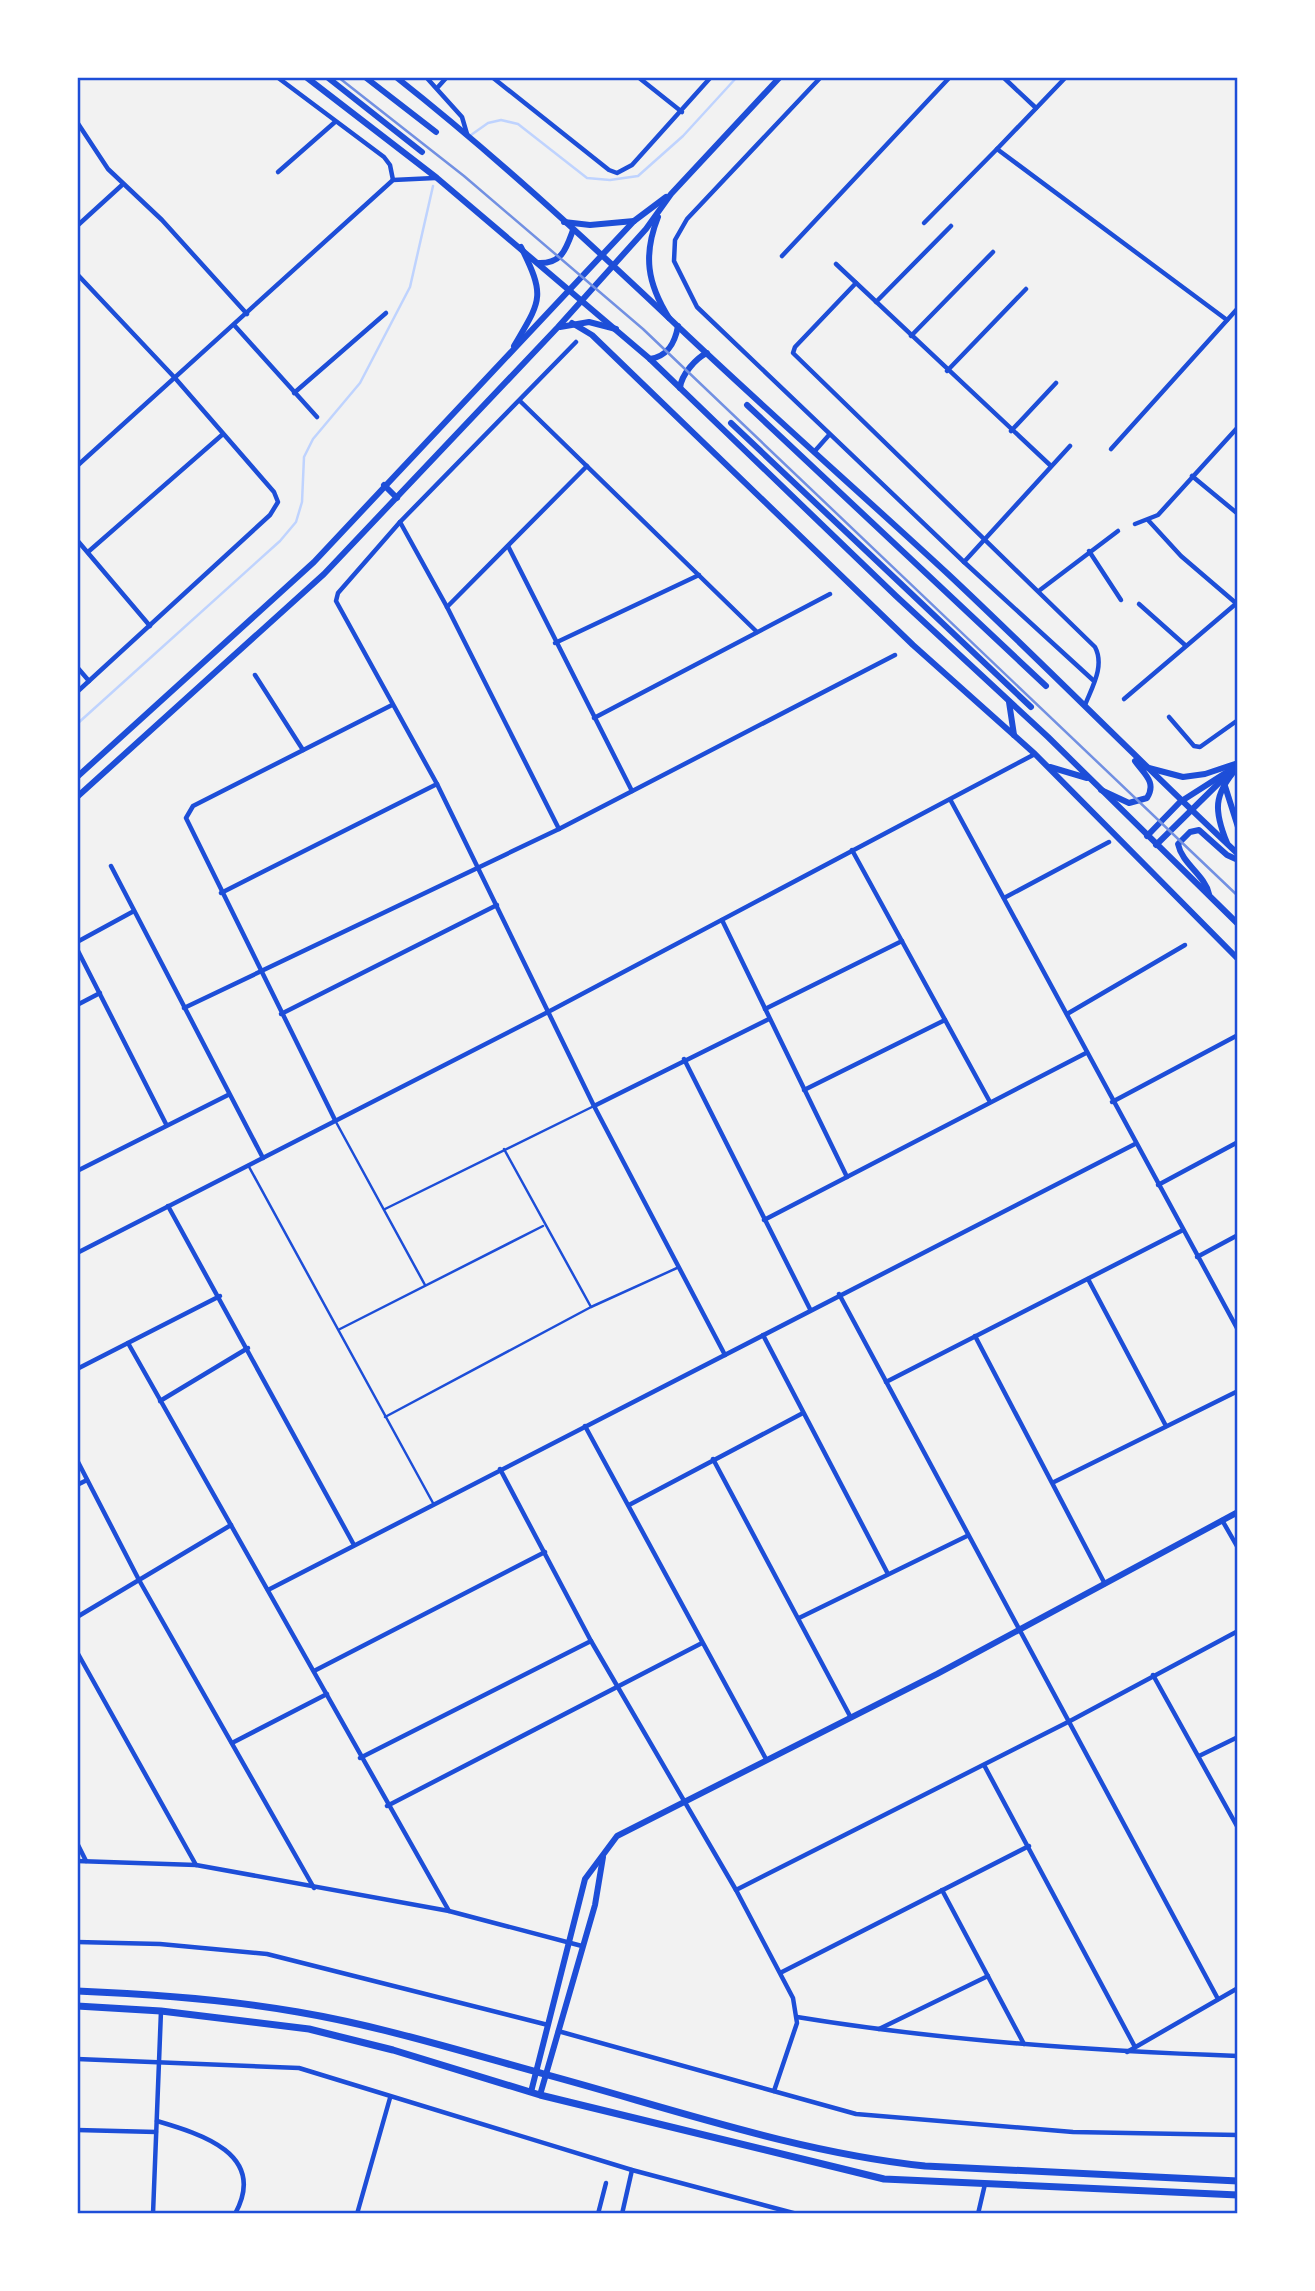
<svg xmlns="http://www.w3.org/2000/svg" width="1315" height="2291" viewBox="0 0 1315 2291" font-family="Rubik,sans-serif">
  <style>
    .lines { fill: none; stroke-linecap: round; stroke-linejoin: round }
    .stream { stroke: #bfd3fe; stroke-width: 2.5 }
    .service { stroke: #1d4ed8; stroke-width: 2.5 }
    .minor { stroke: #1d4ed8; stroke-width: 4.5 }
    .tertiary { stroke: #1d4ed8; stroke-width: 6 }
    .secondary { stroke: #1d4ed8; stroke-width: 6 }
    .primary { stroke: #1d4ed8; stroke-width: 7 }
    .rail { stroke: #7290e2; stroke-width: 2.5 }
    .neatline { fill: none; stroke: #1d4ed8; stroke-width: 2.5 }
  </style>
  <rect width="100%" height="100%" fill="#f2f2f2"/>
  <g class="lines">
    <g class="stream">
      <polyline points="471,135 488,123 501,120 518,124 587,178 610,180 638,176 683,136 737,77"/>
      <polyline points="77,724 280,541 296,522 302,502 304,457 313,439 360,383 410,287 433,186"/>
    </g>
    <g class="service">
      <polyline points="336,1122 425,1285"/>
      <polyline points="504,1149 591,1307"/>
      <polyline points="248,1165 433,1503"/>
      <polyline points="385,1209 594,1106"/>
      <polyline points="340,1329 543,1226"/>
      <polyline points="385,1417 591,1307 677,1268"/>
    </g>
    <g class="minor">
      <polyline points="277,77 384,157 390,165 393,180"/>
      <polyline points="426,77 462,117 467,134"/>
      <polyline points="492,77 609,170 617,173 632,165 711,77"/>
      <polyline points="638,77 682,112"/>
      <polyline points="821,77 687,219 675,240 674,261 697,307 964,562 1094,681"/>
      <polyline points="1003,77 1036,108"/>
      <polyline points="1066,77 997,149 1227,320"/>
      <polyline points="438,87 447,77"/>
      <polyline points="77,122 108,169 162,220 247,314"/>
      <polyline points="278,172 335,122"/>
      <polyline points="924,223 997,149"/>
      <polyline points="77,226 122,185"/>
      <polyline points="782,256 950,77"/>
      <polyline points="836,264 1051,466"/>
      <polyline points="77,274 175,378 274,492 278,502 270,515 77,692"/>
      <path d="M856 283 795 347 793 353 1095 647C1105 666 1092 687 1085 705"/>
      <polyline points="876,302 951,226"/>
      <polyline points="235,326 317,417"/>
      <polyline points="911,336 993,252"/>
      <polyline points="576,342 400,522 338,593 336,601 437,784 594,1106 725,1355"/>
      <polyline points="947,371 1026,289"/>
      <polyline points="294,393 386,313"/>
      <polyline points="520,401 757,632"/>
      <polyline points="1011,431 1056,383"/>
      <polyline points="1111,449 1238,308"/>
      <polyline points="814,452 829,435"/>
      <polyline points="77,466 393,180 435,178"/>
      <polyline points="1192,476 1238,514"/>
      <polyline points="1148,520 1181,556 1237,604"/>
      <polyline points="400,522 447,607 559,829"/>
      <polyline points="1135,524 1158,515 1238,427"/>
      <polyline points="77,540 150,626"/>
      <polyline points="508,546 632,791"/>
      <polyline points="1089,551 1121,600"/>
      <polyline points="88,552 223,434"/>
      <polyline points="964,562 1070,446"/>
      <polyline points="1040,590 1118,531"/>
      <polyline points="1139,604 1185,645"/>
      <polyline points="447,607 587,466"/>
      <polyline points="555,643 699,575"/>
      <polyline points="77,667 89,681"/>
      <polyline points="255,675 303,750"/>
      <polyline points="1124,699 1238,602"/>
      <polyline points="1169,717 1194,746 1200,747 1238,720"/>
      <polyline points="594,718 830,594"/>
      <polyline points="951,801 1238,1330"/>
      <polyline points="852,850 990,1102"/>
      <polyline points="111,866 263,1158"/>
      <polyline points="221,893 437,784"/>
      <polyline points="1004,898 1109,842"/>
      <polyline points="722,920 847,1177"/>
      <polyline points="77,942 134,911"/>
      <polyline points="77,949 166,1124"/>
      <polyline points="77,1005 100,993"/>
      <polyline points="184,1008 559,829 895,655"/>
      <polyline points="765,1009 902,941"/>
      <polyline points="281,1014 497,905"/>
      <polyline points="1067,1014 1185,945"/>
      <polyline points="684,1059 810,1309"/>
      <polyline points="804,1090 945,1020"/>
      <polyline points="1112,1102 1238,1035"/>
      <polyline points="594,1106 769,1019"/>
      <polyline points="335,1120 186,818 193,806 392,705"/>
      <polyline points="77,1171 228,1095"/>
      <polyline points="1158,1185 1238,1142"/>
      <polyline points="168,1206 354,1545"/>
      <polyline points="764,1220 1086,1053"/>
      <polyline points="77,1253 548,1012 1035,754"/>
      <polyline points="1197,1257 1238,1235"/>
      <polyline points="1088,1279 1166,1426"/>
      <polyline points="839,1294 1218,1999"/>
      <polyline points="763,1335 888,1574"/>
      <polyline points="975,1336 1105,1584"/>
      <polyline points="128,1343 449,1911"/>
      <polyline points="77,1369 220,1296"/>
      <polyline points="886,1382 1183,1230"/>
      <polyline points="160,1401 248,1348"/>
      <polyline points="585,1426 766,1759"/>
      <polyline points="713,1459 850,1716"/>
      <polyline points="77,1460 139,1580 314,1888"/>
      <polyline points="500,1469 591,1641 736,1890 793,1998 797,2023 774,2091"/>
      <polyline points="1054,1482 1238,1391"/>
      <polyline points="77,1485 87,1480"/>
      <polyline points="629,1505 803,1413"/>
      <polyline points="1222,1520 1238,1548"/>
      <polyline points="268,1590 1135,1144"/>
      <polyline points="77,1617 231,1525"/>
      <polyline points="799,1618 967,1536"/>
      <polyline points="77,1652 196,1865"/>
      <polyline points="314,1671 545,1552"/>
      <polyline points="1153,1675 1238,1828"/>
      <polyline points="232,1743 327,1694"/>
      <polyline points="1199,1756 1238,1737"/>
      <polyline points="360,1758 591,1641"/>
      <polyline points="984,1765 1135,2047"/>
      <polyline points="387,1806 702,1643"/>
      <polyline points="77,1843 86,1861"/>
      <polyline points="77,1861 196,1865 449,1911 582,1946"/>
      <polyline points="736,1890 1070,1721 1238,1631"/>
      <polyline points="942,1890 1024,2044"/>
      <polyline points="77,1942 160,1944 267,1954 548,2025"/>
      <polyline points="782,1972 1029,1846"/>
      <path d="M797 2017C943 2041 1090 2051 1238 2056"/>
      <polyline points="879,2029 988,1976"/>
      <polyline points="558,2031 856,2114 1073,2132 1238,2135"/>
      <polyline points="1127,2052 1238,1988"/>
      <polyline points="77,2059 299,2068 632,2170 797,2214"/>
      <path d="M157 2121C201 2134 268 2154 235 2214"/>
      <polyline points="77,2130 156,2132"/>
      <polyline points="153,2214 161,2011"/>
      <polyline points="357,2214 390,2098"/>
      <polyline points="598,2214 606,2183"/>
      <polyline points="622,2214 632,2170"/>
      <polyline points="978,2214 985,2184"/>
    </g>
    <g class="tertiary">
      <polyline points="306,77 437,178 650,359 896,596 1048,737 1238,924"/>
      <path d="M396 77C491 152 580 234 668 317 759 404 855 488 948 574 1046 666 1140 762 1238 854"/>
      <path d="M538 263C562 264 566 249 573 230"/>
      <polyline points="572,323 592,335 913,645 1035,754 1238,959"/>
      <path d="M650 359C668 356 675 343 678 326"/>
      <path d="M680 388C681 375 696 358 707 353"/>
      <polyline points="1009,702 1014,735"/>
      <polyline points="1050,767 1087,778"/>
      <polyline points="1224,783 1238,827"/>
      <path d="M1101 790 1129 803 1147 798C1157 782 1144 774 1135 761"/>
      <path d="M1209 894C1205 875 1182 864 1178 844L1190 832 1199 830 1227 855 1238 860"/>
      <polyline points="531,2092 585,1879 617,1836 937,1674 1238,1512"/>
      <polyline points="540,2095 595,1905 603,1857"/>
    </g>
    <g class="secondary">
      <polyline points="327,77 422,152"/>
      <polyline points="365,77 436,132"/>
      <path d="M658 217C643 255 647 283 669 318"/>
      <polyline points="564,222 590,225 634,221"/>
      <polyline points="560,327 589,322 616,329"/>
      <path d="M514 346C541 300 546 297 521 247"/>
      <polyline points="747,405 1046,686"/>
      <polyline points="731,423 1031,707"/>
      <polyline points="384,485 397,498"/>
      <polyline points="1145,767 1183,777 1205,774 1238,763"/>
      <polyline points="77,777 314,562 634,221 666,197"/>
      <polyline points="77,797 324,574 558,327 646,229 671,194 780,77"/>
      <polyline points="1147,836 1180,802 1238,765"/>
      <path d="M1227 843C1214 811 1213 795 1237 768"/>
      <polyline points="1156,845 1226,776"/>
    </g>
    <g class="primary">
      <path d="M77 1991C151 1994 225 1999 298 2012 381 2026 464 2052 544 2074 670 2108 795 2152 925 2166L1238 2181"/>
      <polyline points="77,2006 161,2011 309,2029 393,2050 540,2095 884,2179 1238,2195"/>
    </g>
    <polyline class="rail" points="338,77 464,176 643,329 1238,896"/>
  </g>
  <rect width="1315" height="2291" fill="none" stroke="#ffffff" stroke-width="158"/>
  <rect x="79" y="79" width="1157" height="2133" class="neatline"/>
</svg>
